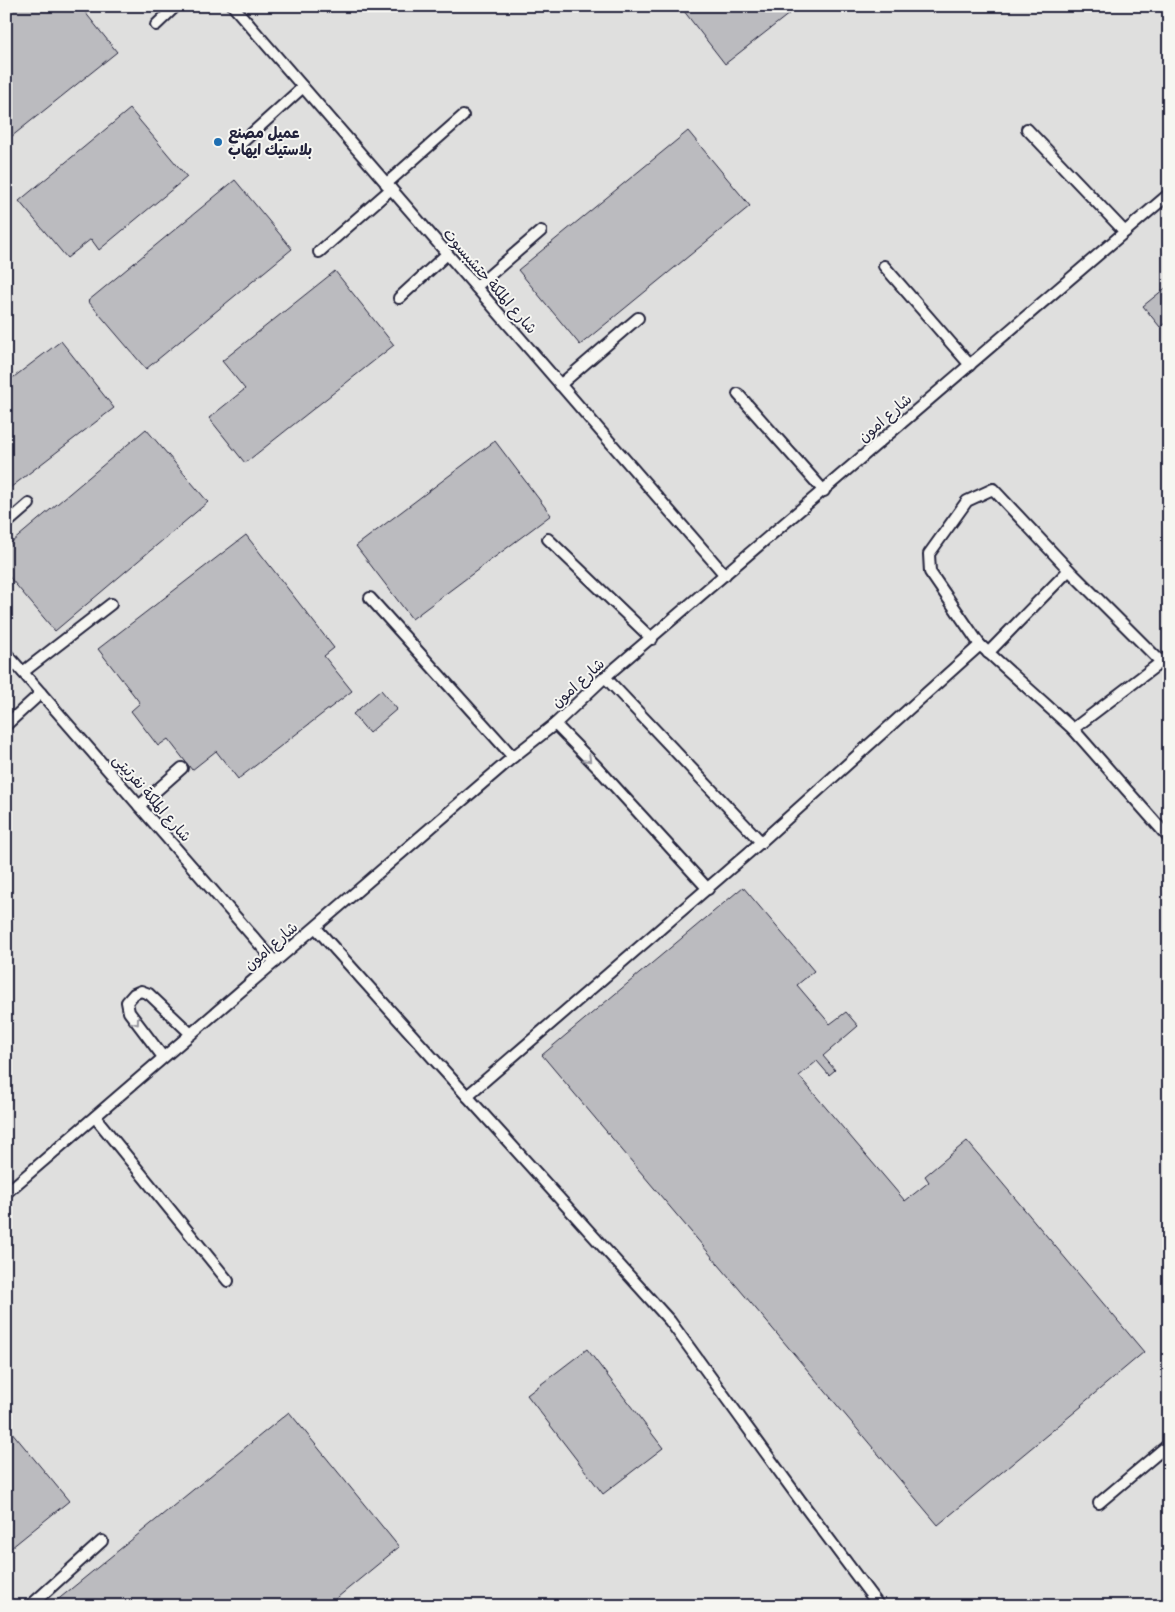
<svg xmlns="http://www.w3.org/2000/svg" width="1175" height="1612" viewBox="0 0 1175 1612" font-family="'Gochi Hand','Playpen Sans Arabic',sans-serif">
  <style>
    .built { fill: #dfdfde }
    .building { fill: #bbbbbf; stroke: #22223b }
    .lines { fill: none; stroke-linecap: round; stroke-linejoin: round }
    .lane-casing { stroke: #22223b; stroke-width: 14 }
    .lane { stroke: #f6f6f2; stroke-width: 10 }
    .oneway { stroke: #9797a0 }
    .poi-dot { fill: #1f6fb2; stroke: #f6f6f2; stroke-width: 2 }
    .labels { text-anchor: middle; stroke-width: 4; stroke-linejoin: round; paint-order: stroke }
    .poi-label { font-size: 15px; font-weight: bold; fill: #22223b; stroke: #f6f6f2; text-anchor: start }
    .street-label { font-size: 15px; fill: #22223b; stroke: #f6f6f2 }
  </style>
  <rect width="100%" height="100%" fill="#eeeeeb"/>
  <filter id="ink" filterUnits="userSpaceOnUse"><feTurbulence type="fractalNoise" baseFrequency=".02" numOctaves="2"/><feDisplacementMap in="SourceGraphic" scale="10" xChannelSelector="R" yChannelSelector="G"/><feConvolveMatrix kernelMatrix="1 2 1 2 8 2 1 2 1" color-interpolation-filters="sRGB"/></filter>
  <g filter="url(#ink)">
    <rect class="built" x="6" y="6" width="1163" height="1600"/>
    <g class="building">
      <polygon points="6,6 80,6 117,52 6,141"/>
      <polygon points="680,6 791,6 794,10 725,64"/>
      <polygon points="130,109 187,177 99,250 91,239 67,258 19,201"/>
      <polygon points="688,131 750,206 580,345 518,270"/>
      <polygon points="235,180 292,249 146,369 88,301"/>
      <polygon points="335,271 394,345 245,463 209,418 245,389 222,361"/>
      <polygon points="1169,285 1169,320 1160,327 1143,306"/>
      <polygon points="61,341 114,408 6,491 6,383"/>
      <polygon points="146,429 208,502 55,631 6,573 6,547"/>
      <polygon points="495,441 551,515 412,619 356,546"/>
      <polygon points="246,535 334,648 324,656 352,691 238,779 216,751 192,770 168,739 158,746 131,711 140,703 98,649"/>
      <polygon points="381,690 397,709 369,733 353,714"/>
      <polygon points="743,887 814,971 797,985 830,1024 846,1012 858,1026 823,1056 835,1070 829,1075 817,1061 799,1076 905,1201 929,1182 925,1176 967,1141 1144,1352 1081,1405 1082,1406 938,1525 542,1055"/>
      <polygon points="587,1349 663,1448 603,1494 527,1395"/>
      <polygon points="289,1412 399,1547 327,1606 50,1606"/>
      <polygon points="6,1425 69,1501 6,1552"/>
    </g>
    <g class="lines">
      <defs>
        <g id="lane">
          <polyline points="233,6 725,575"/>
          <polyline points="156,25 176,6"/>
          <polyline points="1027,129 1125,232"/>
          <polyline points="236,148 303,87"/>
          <polyline points="386,184 463,116"/>
          <polyline points="319,252 391,189"/>
          <polyline points="884,266 970,365"/>
          <polyline points="476,287 541,231"/>
          <polyline points="399,298 447,254"/>
          <polyline points="560,385 638,318"/>
          <polyline points="738,394 824,491"/>
          <polyline points="6,524 29,504"/>
          <polyline points="548,539 652,639"/>
          <polyline points="370,598 513,757"/>
          <polyline points="980,645 930,572 929,554 967,501 993,489 1069,570 1161,662"/>
          <polyline points="6,653 275,962"/>
          <polyline points="988,653 1069,570"/>
          <polyline points="23,672 111,604"/>
          <polyline points="605,677 761,842"/>
          <polyline points="555,724 597,767 708,889"/>
          <polyline points="6,725 41,693"/>
          <polyline points="1073,729 1169,656"/>
          <polyline points="139,806 182,768"/>
          <polyline points="316,928 467,1096"/>
          <polyline points="163,1057 129,1012 127,1002 134,994 141,991 149,994 191,1034"/>
          <polyline points="95,1117 228,1281"/>
          <polyline points="6,1193 513,757 555,724 605,677 1169,194"/>
          <polyline points="1099,1503 1169,1444"/>
          <polyline points="30,1606 102,1541"/>
          <polyline points="879,1606 800,1500 670,1321 467,1096 761,842 980,645 1073,729 1169,838"/>
        </g>
      </defs>
      <use href="#lane" class="lane-casing"/>
      <use href="#lane" class="lane"/>
    </g>
    <defs><path id="oneway-chevron" d="M-2-3.5L2.5 0L-2 3.5" fill="none" stroke-width="1.6" stroke-linecap="round" stroke-linejoin="round" transform="scale(1.25)"/></defs>
    <g class="oneway">
      <use href="#oneway-chevron" transform="translate(588 759) rotate(45)"/>
      <use href="#oneway-chevron" transform="translate(136 1022) rotate(53)"/>
    </g>
  </g>
  <circle class="poi-dot" cx="218" cy="142" r="5"/>
  <g class="labels">
    <g class="poi-label">
      <text x="228" y="138">عميل مصنع<tspan x="228" dy="17">بلاستيك ايهاب</tspan></text>
    </g>
    <g class="street-label">
      <text transform="translate(490 281) rotate(49)" y="5">شارع الملكة حتشبسوت</text>
      <text transform="translate(885 418) rotate(-41)" y="5">شارع امون</text>
      <text transform="translate(578 683) rotate(-42)" y="5">شارع امون</text>
      <text transform="translate(152 798) rotate(49)" y="5">شارع الملكة نفرتيتى</text>
      <text transform="translate(271 946) rotate(-41)" y="5">شارع امون</text>
    </g>
  </g>
  <rect width="1175" height="1612" fill="none" stroke="#f6f6f2" stroke-width="25"/>
  <rect x="12" y="12" width="1150" height="1587" fill="none" stroke="#22223b" stroke-width="2" filter="url(#ink)"/>
</svg>
